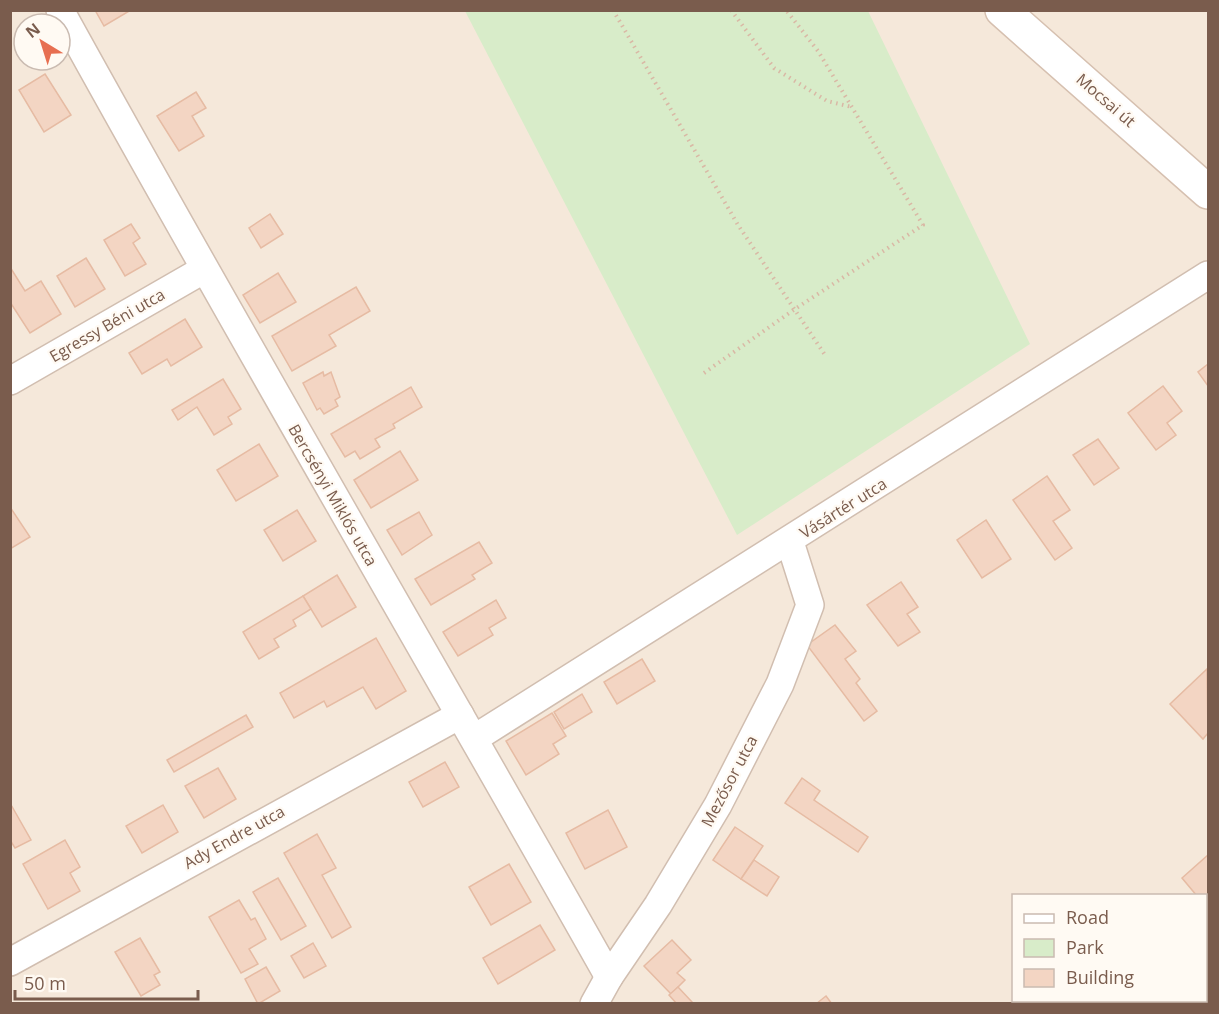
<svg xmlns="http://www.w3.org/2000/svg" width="1219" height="1014" viewBox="0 0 1219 1014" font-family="'Open Sans',sans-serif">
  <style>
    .residential { fill: #f5e8da; fill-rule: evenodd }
    .green { fill: #d8ecc9 }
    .building { fill: #f3d5c3; stroke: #e6bba3; stroke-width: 1.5 }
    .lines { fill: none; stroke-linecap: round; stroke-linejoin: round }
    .street-casing { stroke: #d1beb0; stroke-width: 30 }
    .secondary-casing { stroke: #d6c0b0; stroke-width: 36 }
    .path { stroke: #d9b8a5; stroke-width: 4; stroke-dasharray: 1.5 4.5; stroke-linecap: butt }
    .street { stroke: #fff; stroke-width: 27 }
    .secondary { stroke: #fff; stroke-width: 33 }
    .labels { text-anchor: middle; stroke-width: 4.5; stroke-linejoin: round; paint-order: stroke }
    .street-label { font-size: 16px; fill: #7a5c4d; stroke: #fffaf3 }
  </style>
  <rect width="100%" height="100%" fill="#fdf6ec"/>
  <path class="residential" d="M11 11H1208V1003H11ZM24 24H60V60H24ZM1014 896H1206V1000H1014Z"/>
  <polygon class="green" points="465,11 868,11 1030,344 737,535"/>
  <g class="building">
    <polygon points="95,10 131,10 104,26"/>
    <polygon points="45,74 71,115 44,132 19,90"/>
    <polygon points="196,92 206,108 192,116 204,136 179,151 157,116"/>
    <polygon points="270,214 283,234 261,248 249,228"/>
    <polygon points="131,224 140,238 133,243 146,264 125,276 104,240"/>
    <polygon points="86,258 105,289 75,307 57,276"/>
    <polygon points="10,267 25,291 41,281 61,314 30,333 10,302"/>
    <polygon points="278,273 296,302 260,323 243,295"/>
    <polygon points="356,287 370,311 329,335 336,346 292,371 272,336"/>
    <polygon points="185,319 202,347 171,366 167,359 142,374 129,353"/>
    <polygon points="1208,364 1208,386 1198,372"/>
    <polygon points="323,372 324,376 331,372 340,397 335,400 338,406 324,414 320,408 317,410 303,383"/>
    <polygon points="223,379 241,409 228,417 232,424 214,435 197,407 178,420 172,410"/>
    <polygon points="1163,386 1182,411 1167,423 1176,435 1156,450 1128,413"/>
    <polygon points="411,387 422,407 393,424 395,428 375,439 380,447 360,459 355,451 345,457 331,434"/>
    <polygon points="1098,439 1119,468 1094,485 1073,455"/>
    <polygon points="259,444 278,476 236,501 217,470"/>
    <polygon points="400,451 418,480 371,508 354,480"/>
    <polygon points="1047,476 1070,510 1053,521 1072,548 1055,560 1013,500"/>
    <polygon points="10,507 30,537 10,549"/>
    <polygon points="297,510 316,541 283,561 264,530"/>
    <polygon points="419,512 432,535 402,555 387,530"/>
    <polygon points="986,520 1011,559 982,578 957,540"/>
    <polygon points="479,542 492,563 472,575 475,579 431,605 415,579"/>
    <polygon points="337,575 356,607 322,627 303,596"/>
    <polygon points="901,582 918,607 907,614 920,632 898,646 867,605"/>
    <polygon points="303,596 311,609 293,620 296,626 274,639 279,647 259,659 243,632"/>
    <polygon points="496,600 506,618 489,628 493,635 458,656 443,632"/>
    <polygon points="835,625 856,651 845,659 860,679 856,683 877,711 864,721 807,645"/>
    <polygon points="376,638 406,691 376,709 363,687 327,707 324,701 294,718 280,693"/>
    <polygon points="642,659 655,681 617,704 604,682"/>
    <polygon points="1207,669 1208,733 1203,739 1170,704"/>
    <polygon points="582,694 592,712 564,729 554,712"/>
    <polygon points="552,713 566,736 553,744 559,754 526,775 506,741"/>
    <polygon points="246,715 253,727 174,772 167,760"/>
    <polygon points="445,762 459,787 423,807 409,782"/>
    <polygon points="218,768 236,799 204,818 185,786"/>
    <polygon points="802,778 820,791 814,800 868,837 858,852 785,803"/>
    <polygon points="10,803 31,840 15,848 10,840"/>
    <polygon points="163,805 178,832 142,853 126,826"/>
    <polygon points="608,810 627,847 585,869 566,833"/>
    <polygon points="735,827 763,846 741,879 713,860"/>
    <polygon points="317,834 336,868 322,875 351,927 332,938 284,853"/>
    <polygon points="65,840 80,867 70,873 80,891 48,909 23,864"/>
    <polygon points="1208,855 1208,909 1206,906 1206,896 1197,896 1182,878"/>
    <polygon points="754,860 779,877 767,896 741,879"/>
    <polygon points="509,864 531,902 491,925 469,887"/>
    <polygon points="278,878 306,926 281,940 253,892"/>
    <polygon points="239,900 251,920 255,918 266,939 249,949 258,964 241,973 209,917"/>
    <polygon points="540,925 555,950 498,984 483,958"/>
    <polygon points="140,938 160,972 154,975 160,985 141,996 115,952"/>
    <polygon points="672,940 691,960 677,973 685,980 671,994 644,966"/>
    <polygon points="313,943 326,966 304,978 291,956"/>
    <polygon points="266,967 280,991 258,1004 245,979"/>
    <polygon points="678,987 692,1002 690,1004 677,1004 669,995"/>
    <polygon points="826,996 832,1004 816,1004"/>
  </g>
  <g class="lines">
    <defs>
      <g id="street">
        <path d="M60 10C239 335 427 654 609 977"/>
        <polyline points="10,381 203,270"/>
        <polyline points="475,738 1208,275"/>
        <polyline points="10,962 460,715"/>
        <polyline points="594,1004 609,977 658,905 718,805 780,684 810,605 790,542"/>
      </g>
      <polyline id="secondary" points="1002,10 1208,192"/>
    </defs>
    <use href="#street" class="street-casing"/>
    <use href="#secondary" class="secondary-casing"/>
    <g class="path">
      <polyline points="613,10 738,225 825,355"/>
      <polyline points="731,10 774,68 827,101 852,107"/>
      <polyline points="704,373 795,309 923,225 818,51 786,10"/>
    </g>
    <use href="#street" class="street"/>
    <use href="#secondary" class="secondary"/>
  </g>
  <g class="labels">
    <g class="street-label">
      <text transform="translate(1106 100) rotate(41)" y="6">Mocsai út</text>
      <text transform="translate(107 325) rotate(-30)" y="6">Egressy Béni utca</text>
      <text transform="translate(333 495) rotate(60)" y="6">Bercsényi Miklós utca</text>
      <text transform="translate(843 508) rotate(-32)" y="6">Vásártér utca</text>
      <text transform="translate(729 781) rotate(-62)" y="6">Mezősor utca</text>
      <text transform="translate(234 837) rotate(-29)" y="6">Ady Endre utca</text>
    </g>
  </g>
  <rect width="1219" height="1014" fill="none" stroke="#7a5c4d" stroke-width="24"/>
  <rect x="1012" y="894" width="195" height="108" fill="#fffaf3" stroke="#cabbb1" stroke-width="1.5"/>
  <rect x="1024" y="914" width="30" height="9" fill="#ffffff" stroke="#cabbb1" stroke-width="1.5"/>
  <text x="1066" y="924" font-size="18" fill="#7a5c4d">Road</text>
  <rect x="1024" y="939" width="30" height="18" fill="#d8ecc9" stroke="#cabbb1" stroke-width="1.5"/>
  <text x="1066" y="954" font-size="18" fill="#7a5c4d">Park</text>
  <rect x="1024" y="969" width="30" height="18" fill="#f3d5c3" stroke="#cabbb1" stroke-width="1.5"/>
  <text x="1066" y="984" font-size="18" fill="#7a5c4d">Building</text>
  <g transform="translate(42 42) rotate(322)"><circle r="28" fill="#fffaf3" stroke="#cabbb1" stroke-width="1.5"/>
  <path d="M0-4.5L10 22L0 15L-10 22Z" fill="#e76f51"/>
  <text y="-9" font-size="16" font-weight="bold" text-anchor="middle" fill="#7a5c4d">N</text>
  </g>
  <path d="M15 990v9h183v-9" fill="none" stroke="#7a5c4d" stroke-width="3"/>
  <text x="24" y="990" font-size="18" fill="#7a5c4d" stroke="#fffaf3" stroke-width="4.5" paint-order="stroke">50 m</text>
</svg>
